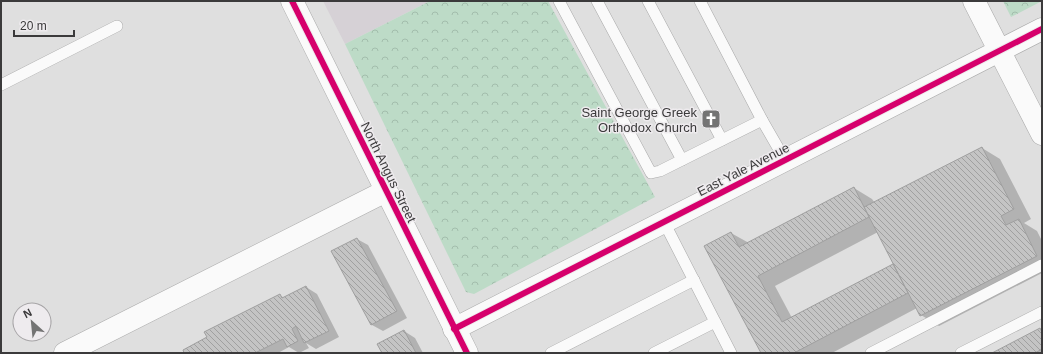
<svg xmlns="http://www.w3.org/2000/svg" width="1043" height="354" viewBox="0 0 1043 354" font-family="Arial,sans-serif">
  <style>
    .built { fill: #d6d1d6 }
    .park { fill: url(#park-crowns) }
    .shadow { fill: #0003; fill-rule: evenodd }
    .building { fill: url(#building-back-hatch); stroke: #9f9f9f }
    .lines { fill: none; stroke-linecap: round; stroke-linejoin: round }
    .service-casing { stroke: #a9a9a9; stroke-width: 12 }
    .minor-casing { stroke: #a9a9a9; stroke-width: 23 }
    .service { stroke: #fafafa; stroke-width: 11 }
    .minor { stroke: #fafafa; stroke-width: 22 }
    .cycleway-casing { stroke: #eeebee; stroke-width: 8 }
    .cycleway { stroke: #d6006c; stroke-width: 6 }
    .labels { text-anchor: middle; stroke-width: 3; stroke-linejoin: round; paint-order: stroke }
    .poi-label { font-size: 13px; fill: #3b3a3b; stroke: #eeebee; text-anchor: end }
    .street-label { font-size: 13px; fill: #3b3a3b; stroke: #eeebee }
  </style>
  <defs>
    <pattern id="park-crowns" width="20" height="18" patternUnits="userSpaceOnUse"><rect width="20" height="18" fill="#bddbc7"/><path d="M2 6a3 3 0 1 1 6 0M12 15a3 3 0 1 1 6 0" fill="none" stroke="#a3bdac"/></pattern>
    <pattern id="building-back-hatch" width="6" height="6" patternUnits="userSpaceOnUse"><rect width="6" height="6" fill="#c4c4c4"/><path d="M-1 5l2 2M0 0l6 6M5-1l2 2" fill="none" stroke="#a0a0a0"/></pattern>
  </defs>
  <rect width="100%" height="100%" fill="#dfdfdf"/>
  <polygon class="built" points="323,1 430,1 345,44"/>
  <g class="park">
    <polygon points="430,1 548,1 655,197 474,294 466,292 345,44"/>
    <polygon points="1003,1 1042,1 1011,17"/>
  </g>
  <g class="shadow">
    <path d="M982 148 1000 159 1031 219 1024 223 1037 231 1042 241V273L939 326 921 315 917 308 832 353H762L731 233 749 243 854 188 872 199 875 203ZM878 232 894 264 792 318 775 286Z"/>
    <polygon points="357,239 368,245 407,318 383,331 372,325 332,252"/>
    <polygon points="306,287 317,294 339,337 316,349 306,343 309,348 299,353 289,347 278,353 185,353 208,338 280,295 284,298"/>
    <polygon points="1040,329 1042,331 1042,353 994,353"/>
    <polygon points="404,331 415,338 423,353 383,353"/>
  </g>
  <g class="building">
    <polygon points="982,147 1014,209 1001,216 1006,225 1019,219 1037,256 920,316 864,207"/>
    <polygon points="854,187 869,217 758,276 782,322 893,264 908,293 794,353 761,353 704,246 731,232 739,247"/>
    <polygon points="357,238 397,311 371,325 331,251"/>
    <polygon points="306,286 329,331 304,343 296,326 292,329 298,341 287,347 283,339 255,353 184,353 183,350 207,337 204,332 280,294 282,298"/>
    <polygon points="1040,328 1042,332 1042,349 1035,353 992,353"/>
    <polygon points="404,330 416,353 382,353 377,344"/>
  </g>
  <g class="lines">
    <defs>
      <g id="service">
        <polyline points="559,1 651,173 660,171 762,120"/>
        <polyline points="597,1 682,160"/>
        <polyline points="648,1 722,140"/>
        <polyline points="700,1 762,120 785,160"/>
        <polyline points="1,85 117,26"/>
        <polyline points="664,222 731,353"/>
        <polyline points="551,353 694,280"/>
        <polyline points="654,353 715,322"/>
        <polyline points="871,353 1042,265"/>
        <polyline points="961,353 1042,312"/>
      </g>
      <g id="minor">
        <polyline points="292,1 467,353"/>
        <polyline points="974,1 1042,134"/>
        <polyline points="454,329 1042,29"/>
        <polyline points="65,353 386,191"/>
      </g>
    </defs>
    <use href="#service" class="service-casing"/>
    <use href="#minor" class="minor-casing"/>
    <use href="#service" class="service"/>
    <use href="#minor" class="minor"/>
    <defs>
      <g id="cycleway">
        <polyline points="292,1 467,353"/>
        <polyline points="454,329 1042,29"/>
      </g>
    </defs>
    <use href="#cycleway" class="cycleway-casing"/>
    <use href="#cycleway" class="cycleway"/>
  </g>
  <defs>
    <symbol id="church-square" viewBox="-11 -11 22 22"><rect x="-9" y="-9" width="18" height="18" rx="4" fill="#747474" stroke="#eeebee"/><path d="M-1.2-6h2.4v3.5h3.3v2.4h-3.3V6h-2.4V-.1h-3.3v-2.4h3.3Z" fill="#fff"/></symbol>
  </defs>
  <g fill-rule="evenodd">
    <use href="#church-square" x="700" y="108" width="22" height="22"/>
  </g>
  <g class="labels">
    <g class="poi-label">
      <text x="697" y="117">Saint George Greek<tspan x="697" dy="15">Orthodox Church</tspan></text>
    </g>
    <g class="street-label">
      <text transform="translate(743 169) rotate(-27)" y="5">East Yale Avenue</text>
      <text transform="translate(389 172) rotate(64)" y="5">North Angus Street</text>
    </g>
  </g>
  <rect width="1043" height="354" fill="none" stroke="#3b3a3b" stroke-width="4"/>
  <g transform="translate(32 322) rotate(333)"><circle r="19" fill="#eeebee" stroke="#a6a4a6"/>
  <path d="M0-3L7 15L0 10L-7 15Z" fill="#747474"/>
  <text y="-6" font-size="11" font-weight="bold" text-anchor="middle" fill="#3b3a3b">N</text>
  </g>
  <path d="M14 30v6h60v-6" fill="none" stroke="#3b3a3b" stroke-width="2"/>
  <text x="20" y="30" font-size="12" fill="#3b3a3b" stroke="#eeebee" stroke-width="3" paint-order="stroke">20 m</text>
</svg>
